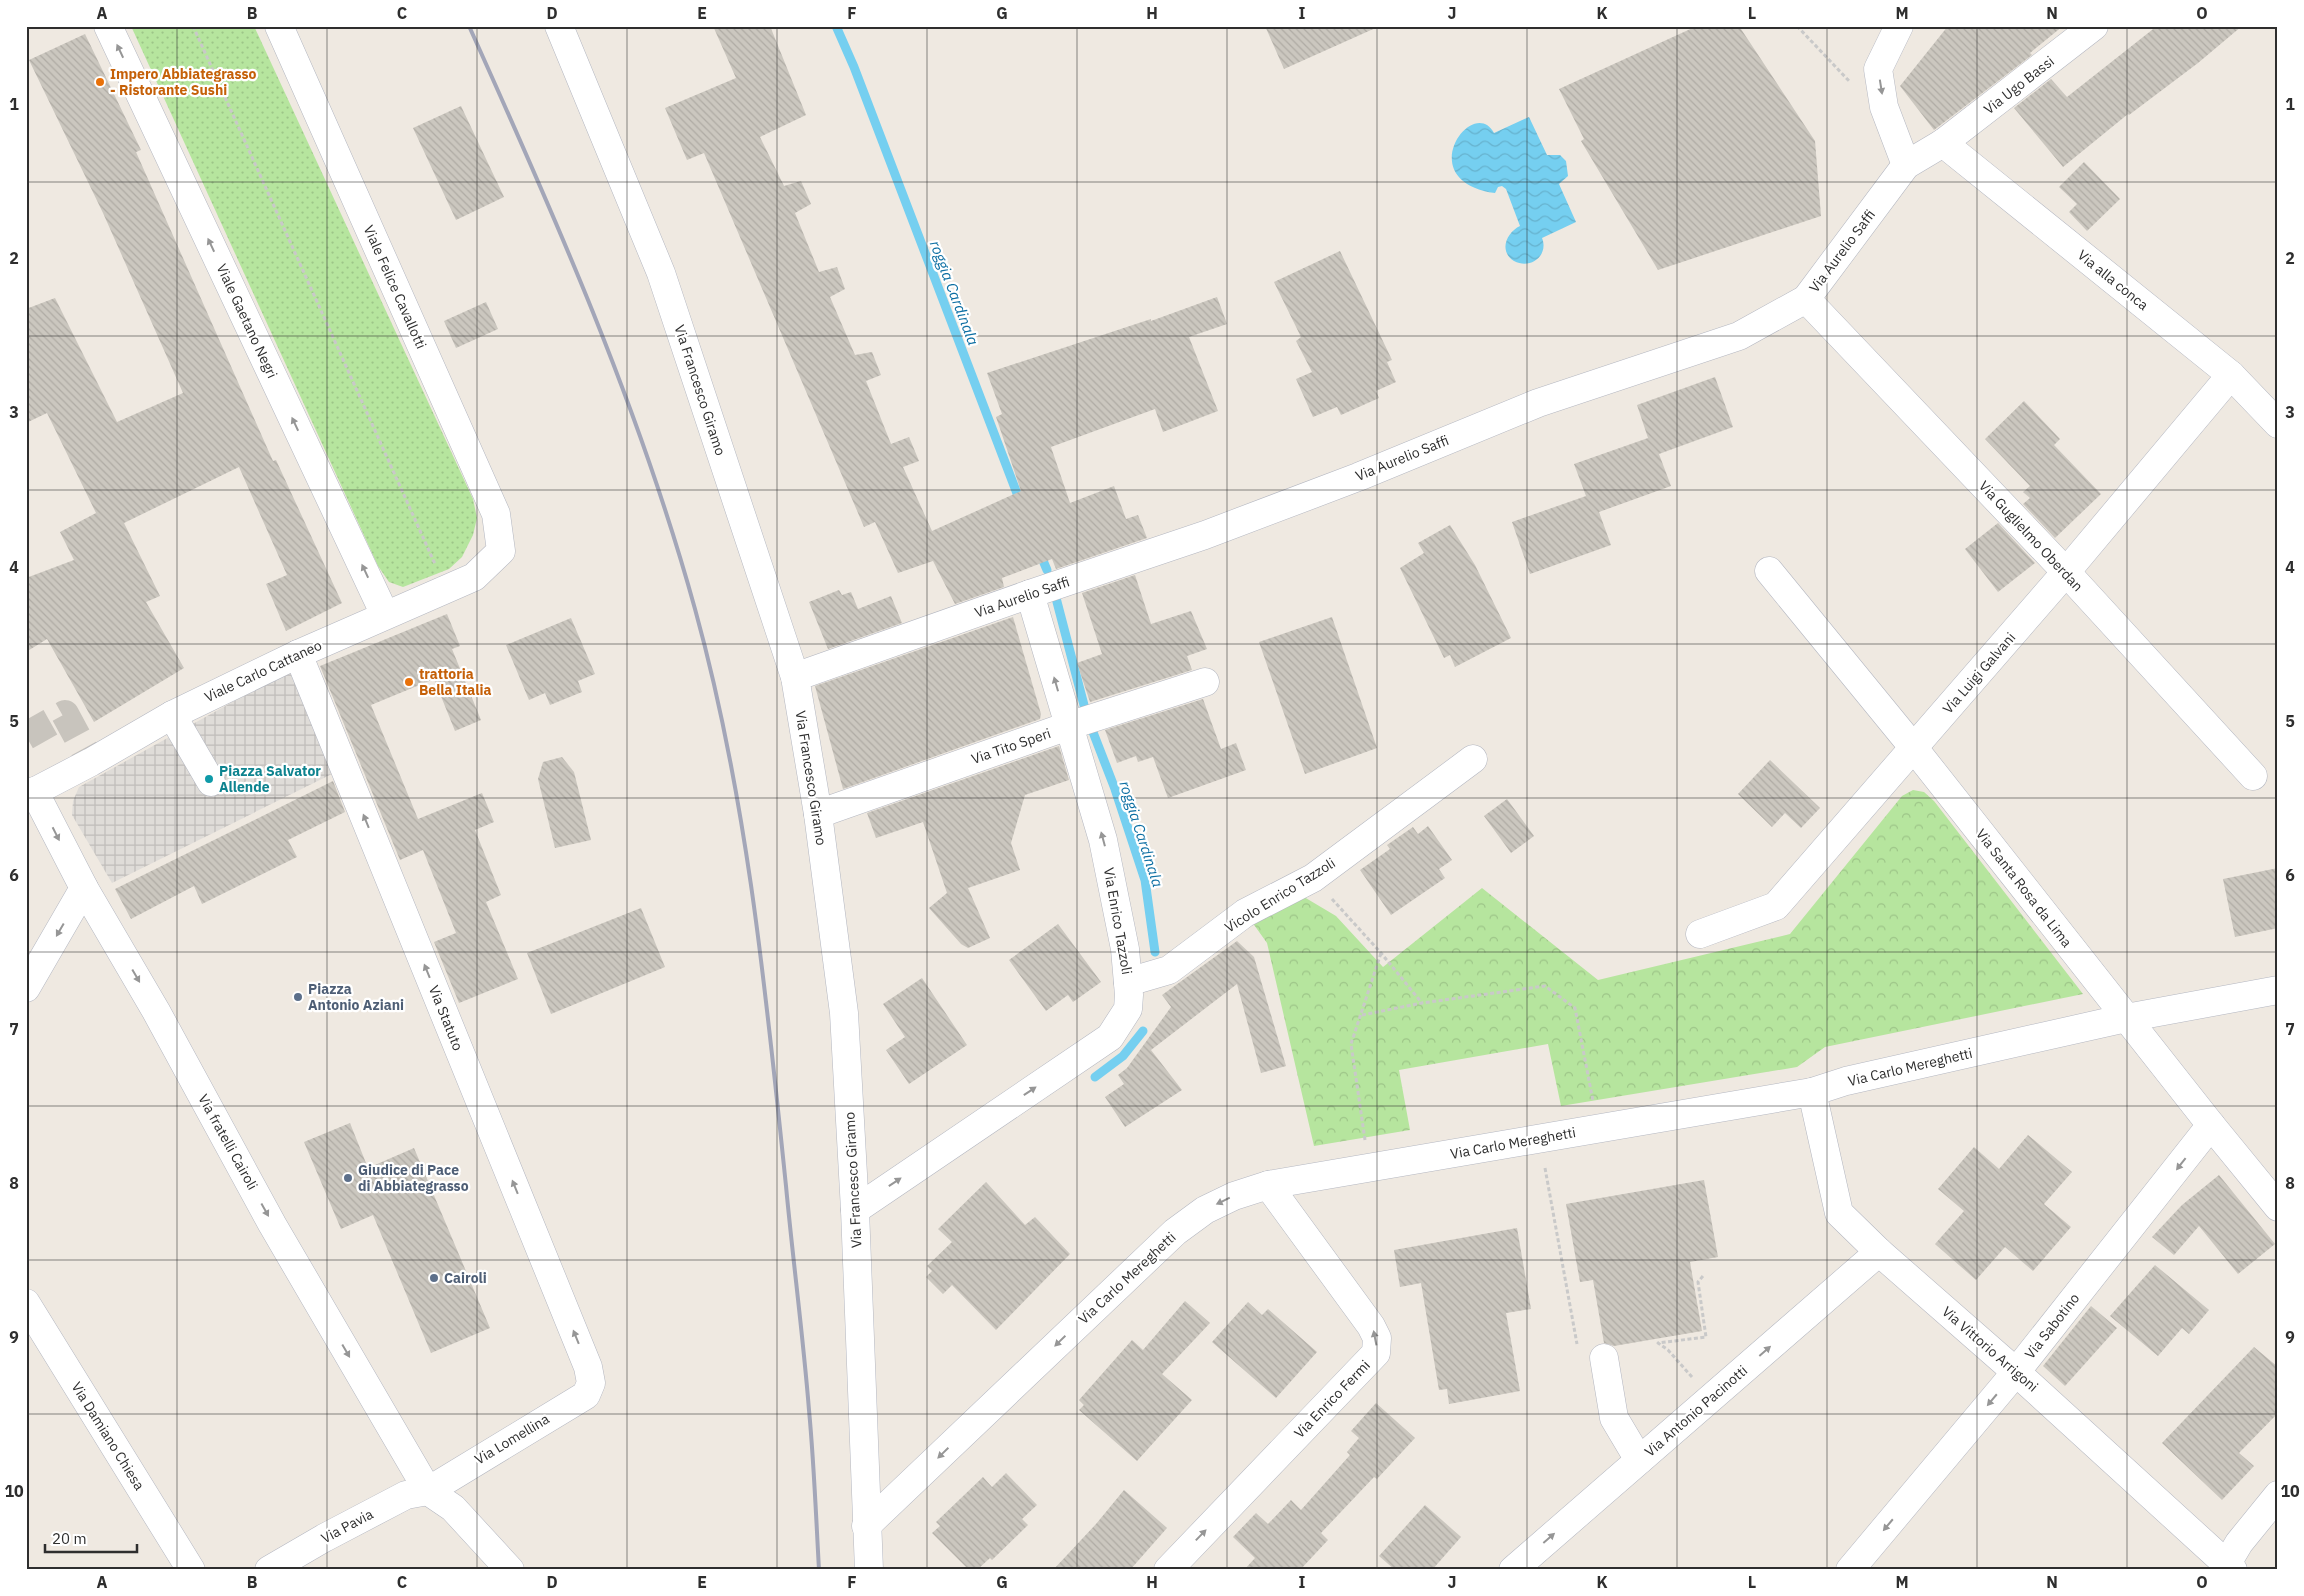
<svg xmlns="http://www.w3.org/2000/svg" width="2304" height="1596" viewBox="0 0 2304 1596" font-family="'IBM Plex Sans',sans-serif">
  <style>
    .grass { fill: url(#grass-dots) }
    .park { fill: url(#park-crowns) }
    .plaza { fill: url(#plaza-grid) }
    .water { fill: url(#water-waves) }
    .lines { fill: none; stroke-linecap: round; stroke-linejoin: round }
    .stream { stroke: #75cff0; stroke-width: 9 }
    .building { fill: url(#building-back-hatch) }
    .minor-tunnel { stroke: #c8c4bd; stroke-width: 28; stroke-dasharray: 28 14; stroke-linecap: butt }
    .minor-casing { stroke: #b4b7c1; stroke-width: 29 }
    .path { stroke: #c9c9c9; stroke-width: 3; stroke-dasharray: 4 2.5; stroke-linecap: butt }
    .minor { stroke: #fff; stroke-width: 28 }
    .rail { stroke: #a3a6b8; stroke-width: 4 }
    .oneway { fill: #969696 }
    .grid { fill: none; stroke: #2e2e2e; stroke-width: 1; stroke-opacity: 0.55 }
    .food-dot { fill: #e8710a; stroke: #fff; stroke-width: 2 }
    .culture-dot { fill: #0f9aa8; stroke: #fff; stroke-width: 2 }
    .service-dot { fill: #5c6f8a; stroke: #fff; stroke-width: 2 }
    .labels { text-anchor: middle; stroke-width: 4.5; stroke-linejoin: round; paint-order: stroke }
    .food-label { font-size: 14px; font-weight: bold; fill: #c56008; stroke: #fff; text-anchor: start }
    .street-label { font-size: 14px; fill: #2e2e2e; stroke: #fff }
    .culture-label { font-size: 14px; font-weight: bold; fill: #0d838f; stroke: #fff; text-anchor: start }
    .service-label { font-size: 14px; font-weight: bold; fill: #4e5e75; stroke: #fff; text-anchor: start }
    .water-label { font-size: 15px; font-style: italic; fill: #0d6fa3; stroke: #fff }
    .neatline { fill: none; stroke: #2e2e2e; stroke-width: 2 }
    .grid-label { font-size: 16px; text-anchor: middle; font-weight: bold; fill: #2e2e2e }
  </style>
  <defs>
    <pattern id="grass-dots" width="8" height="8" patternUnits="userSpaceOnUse" patternTransform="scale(1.25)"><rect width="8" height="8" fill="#b6e59e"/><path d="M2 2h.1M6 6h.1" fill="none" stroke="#9dc588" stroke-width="1.8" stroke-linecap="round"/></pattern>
    <pattern id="park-crowns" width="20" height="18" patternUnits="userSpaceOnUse" patternTransform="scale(1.25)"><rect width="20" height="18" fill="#b6e59e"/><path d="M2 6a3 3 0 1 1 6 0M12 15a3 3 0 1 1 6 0" fill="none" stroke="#9dc588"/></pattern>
    <pattern id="plaza-grid" width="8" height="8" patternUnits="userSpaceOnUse" patternTransform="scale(1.25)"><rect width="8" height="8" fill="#dfdcd8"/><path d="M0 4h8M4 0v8" fill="none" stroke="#c0bdba"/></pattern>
    <pattern id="water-waves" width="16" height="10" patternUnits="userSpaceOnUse" patternTransform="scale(1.25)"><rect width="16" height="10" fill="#75cff0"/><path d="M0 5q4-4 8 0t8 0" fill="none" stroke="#66b2ce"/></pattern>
    <pattern id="building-back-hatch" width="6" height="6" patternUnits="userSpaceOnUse" patternTransform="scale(1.25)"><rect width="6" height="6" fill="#cbc7bf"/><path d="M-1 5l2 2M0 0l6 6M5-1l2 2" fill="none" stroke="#afaba4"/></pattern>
  </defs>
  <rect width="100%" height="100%" fill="#efe9e1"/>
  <polygon class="grass" points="131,26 254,26 473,499 477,518 473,535 462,557 449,569 403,587 389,582 378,566"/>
  <polygon class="park" points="1913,790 1924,792 1934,801 2083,994 1825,1047 1797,1067 1561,1106 1548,1044 1399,1070 1410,1130 1314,1146 1267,943 1252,922 1299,894 1336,916 1383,967 1482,888 1598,980 1790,934 1902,796"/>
  <polygon class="plaza" points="290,674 302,681 340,770 112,883 72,815 73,801 79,787 274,679"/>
  <path class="water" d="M1529 117 1547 155H1560L1566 161 1568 176 1559 184 1576 222 1542 238C1549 255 1531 270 1514 261 1498 251 1507 232 1520 226L1506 189 1502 186 1498 187 1495 193C1410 181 1473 94 1494 133Z"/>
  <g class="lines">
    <g class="stream">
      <polyline points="836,26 854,67 1021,504"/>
      <polyline points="1039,551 1047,570"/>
      <polyline points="1056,598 1085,709"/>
      <polyline points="1091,727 1115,789 1145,880 1155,952"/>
      <polyline points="1095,1077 1123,1056 1143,1031"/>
    </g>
  </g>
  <g class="building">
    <polygon points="713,26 770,26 806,115 760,137 784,186 801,181 811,204 795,213 819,272 837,267 845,289 830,297 855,355 872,352 881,375 866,381 891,444 909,437 919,461 903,467 932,531 1021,491 996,417 1002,414 987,373 1151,319 1151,321 1217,297 1227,324 1189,337 1218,411 1163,432 1155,409 1051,447 1070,503 1114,486 1126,519 1138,515 1147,538 1056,569 1052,559 1002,578 1004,587 955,604 933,561 898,573 875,522 864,527 704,153 687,160 665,108 736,78"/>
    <polygon points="1265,26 1380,26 1284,69"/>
    <polygon points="1697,26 1739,26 1815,141 1821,216 1658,270 1581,141 1584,139 1559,89"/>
    <polygon points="1948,26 2063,26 2030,53 2032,55 1934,130 1900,86"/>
    <polygon points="2157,26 2242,26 2198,63 2129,115 2128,114 2063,167 2014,108 2051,79 2067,97"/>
    <polygon points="85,34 141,150 136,152 273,461 276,460 342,603 286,631 266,584 287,575 239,467 124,523 160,596 146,602 184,668 94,722 47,639 26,652 26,578 74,560 60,532 96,513 47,413 26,423 26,309 55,298 117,422 183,393 103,213 29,60"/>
    <polygon points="461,106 504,197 456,220 413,128"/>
    <polygon points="2084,162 2120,199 2087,231 2069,212 2077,204 2059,187"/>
    <polygon points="1340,251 1392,360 1387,362 1396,382 1376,391 1379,398 1341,415 1337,407 1313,417 1296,379 1312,372 1296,341 1301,337 1274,282"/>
    <polygon points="486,302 498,329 456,348 444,321"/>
    <polygon points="1715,377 1733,427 1659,454 1671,486 1599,512 1611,545 1530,574 1512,522 1586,496 1574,464 1648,438 1637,405"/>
    <polygon points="2024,401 2060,439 2054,445 2101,494 2055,538 2023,504 2030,498 2023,492 2030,486 1985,439"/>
    <polygon points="1998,523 2035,563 1998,592 1965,549"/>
    <polygon points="1450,525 1475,565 1511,638 1455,667 1450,655 1444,658 1400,568 1424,553 1418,543"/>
    <polygon points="1135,575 1151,624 1191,611 1207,649 1187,656 1192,670 1090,702 1077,663 1102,654 1082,593"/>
    <polygon points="839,590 842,595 851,592 858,609 891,596 902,623 828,649 809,602"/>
    <polygon points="447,614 460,646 452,649 481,720 455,731 434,679 371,705 418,819 482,793 494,822 475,830 501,895 486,902 518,979 459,1003 434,942 456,933 423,850 400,860 320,666"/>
    <polygon points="1013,617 1041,714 1040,719 843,789 815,686"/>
    <polygon points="1332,617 1377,748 1305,774 1259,642"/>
    <polygon points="571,618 595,674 578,681 582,692 550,705 545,693 529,700 506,645"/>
    <polygon points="1203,699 1221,749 1236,743 1246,770 1168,798 1153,757 1138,762 1136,756 1117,763 1105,730"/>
    <polygon points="1059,746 1069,780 1025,795 1011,843 1020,870 968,888 990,938 968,948 961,944 929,908 947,893 923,822 876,838 867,813"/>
    <polygon points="562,757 574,772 591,840 555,848 538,779 543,762"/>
    <polygon points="1770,760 1820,808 1801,828 1785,813 1772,827 1738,794"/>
    <polygon points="333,781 345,812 288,840 297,857 202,904 194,886 131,919 115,889"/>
    <polygon points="1507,799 1534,836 1511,853 1484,816"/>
    <polygon points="1428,826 1452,860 1439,869 1445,878 1391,915 1360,870 1390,849 1387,845 1413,827 1418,834"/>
    <polygon points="2278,868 2278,928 2235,937 2223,879"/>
    <polygon points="641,908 665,967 551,1014 527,953"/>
    <polygon points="1058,924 1101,982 1073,1002 1068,995 1046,1011 1009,960"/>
    <polygon points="1237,941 1254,957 1286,1066 1261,1073 1237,984 1151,1050 1182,1090 1125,1127 1105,1097 1124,1084 1118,1075 1127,1068 1171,1007 1162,995"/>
    <polygon points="922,978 967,1045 909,1084 886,1050 905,1037 883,1004"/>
    <polygon points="350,1123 368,1168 414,1148 490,1328 431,1353 373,1215 341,1229 304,1142"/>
    <polygon points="2028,1135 2072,1172 2044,1204 2071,1227 2033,1271 2005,1247 1976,1280 1935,1244 1964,1211 1938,1189 1974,1147 1999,1169"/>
    <polygon points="2219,1175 2275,1244 2238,1274 2199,1226 2174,1255 2152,1237 2182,1205"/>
    <polygon points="1704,1180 1718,1257 1690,1262 1702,1331 1614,1346 1604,1343 1593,1280 1580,1282 1566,1204"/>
    <polygon points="986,1182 1025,1225 1035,1217 1070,1254 996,1330 952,1285 943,1294 926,1277 932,1271 927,1266 952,1242 938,1229"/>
    <polygon points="1517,1228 1531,1309 1506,1313 1520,1391 1449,1404 1447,1389 1439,1390 1421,1283 1400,1287 1394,1250"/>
    <polygon points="2155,1265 2209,1310 2189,1334 2182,1328 2158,1356 2110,1316"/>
    <polygon points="1185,1301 1210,1323 1162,1374 1192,1400 1137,1461 1079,1410 1084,1405 1079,1400 1132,1340 1143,1350"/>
    <polygon points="1248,1302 1262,1315 1268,1309 1317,1352 1276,1398 1212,1342"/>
    <polygon points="2091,1306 2117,1328 2065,1386 2043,1366"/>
    <polygon points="2254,1347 2278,1367 2278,1413 2239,1453 2254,1466 2222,1500 2162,1443"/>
    <polygon points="1376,1403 1415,1438 1377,1479 1374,1477 1321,1533 1328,1540 1300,1570 1244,1570 1255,1558 1233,1537 1256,1513 1268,1524 1291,1500 1301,1510 1350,1455 1347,1452 1359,1438 1351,1431"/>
    <polygon points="1006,1473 1037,1505 1022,1519 1028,1525 992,1560 990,1558 977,1570 969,1570 932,1533 940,1526 936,1522 983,1477 992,1487"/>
    <polygon points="1124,1490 1167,1528 1130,1570 1053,1570 1096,1524"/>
    <polygon points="1425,1505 1461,1537 1432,1570 1395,1570 1379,1556"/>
  </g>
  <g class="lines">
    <polyline class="minor-tunnel" points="26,736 65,714 91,762"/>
    <defs>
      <g id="minor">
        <polyline points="108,26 385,615"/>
        <polyline points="559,26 661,273 795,677 818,814 844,1013 855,1210 869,1570"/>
        <polyline points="1899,26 1878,69 1884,107 1906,165"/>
        <polyline points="1943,143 2231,375 2278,424"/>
        <polyline points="1806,299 2066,572 2253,776"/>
        <polyline points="1769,571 1913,747 2211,1125 2278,1207"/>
        <polyline points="795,677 1030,594 1205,535 1358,477 1538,403 1739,336 1806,299 1906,165 1943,143 2094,26"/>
        <polyline points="172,715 211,782"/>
        <polyline points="34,791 84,888 156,1011 272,1224 428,1491 453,1508 510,1570"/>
        <polyline points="26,796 91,762 172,715 298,654 474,577 501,551 496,514 279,26"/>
        <polyline points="818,814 1068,726 1205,682"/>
        <polyline points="1700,934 1776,906 2066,572 2231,375"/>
        <polyline points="1128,982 1169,970 1245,913 1313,878 1473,759"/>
        <polyline points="26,988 84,888"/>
        <polyline points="1812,1092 1839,1213 1879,1252 2016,1372 2233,1570"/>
        <polyline points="855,1210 1110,1037 1128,1009 1129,995 1125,949 1103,840 1030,594"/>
        <polyline points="26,1303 191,1570"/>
        <polyline points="1604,1358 1614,1418 1639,1460"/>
        <polyline points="866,1526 1175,1232 1205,1210 1234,1196 1268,1185 1812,1092 1846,1081 2126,1018 2278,990"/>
        <polyline points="269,1570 324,1538 406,1495 428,1491 586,1395 591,1383 588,1367 298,654"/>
        <polyline points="1168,1570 1376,1353 1377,1338 1371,1326 1268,1185"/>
        <polyline points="1513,1570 1879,1252"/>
        <polyline points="1850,1570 2016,1372 2211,1125"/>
        <polyline points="2223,1570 2239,1543 2278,1495"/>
      </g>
    </defs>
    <use href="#minor" class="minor-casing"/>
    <g class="path">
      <polyline points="193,26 435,564"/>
      <polyline points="1797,26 1850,82"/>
      <polyline points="1332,899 1381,953 1422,1003"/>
      <polyline points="1362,1015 1422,1003 1545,986 1575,1008 1593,1101"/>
      <polyline points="1365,1140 1351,1044 1381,953"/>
      <polyline points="1545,1168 1577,1344"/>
      <polyline points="1692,1377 1668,1350 1658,1343 1706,1337 1698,1282 1703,1276"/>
    </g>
    <use href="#minor" class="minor"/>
    <path class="rail" d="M469 26C555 217 639 406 695 609 747 797 766 993 786 1186 793 1261 803 1335 809 1410 814 1463 816 1516 819 1570"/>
  </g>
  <defs><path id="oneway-solid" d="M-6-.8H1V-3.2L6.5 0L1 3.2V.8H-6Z" transform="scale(1.25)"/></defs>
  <g class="oneway">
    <use href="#oneway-solid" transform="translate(120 51) rotate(-115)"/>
    <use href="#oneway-solid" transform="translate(1881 87) rotate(81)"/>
    <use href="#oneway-solid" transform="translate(211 245) rotate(-115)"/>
    <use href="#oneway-solid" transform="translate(295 424) rotate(-115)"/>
    <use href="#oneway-solid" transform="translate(365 571) rotate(-115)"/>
    <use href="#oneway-solid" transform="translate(1056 684) rotate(-106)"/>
    <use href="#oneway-solid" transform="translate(366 821) rotate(-112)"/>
    <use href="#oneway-solid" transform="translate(56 834) rotate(63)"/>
    <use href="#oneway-solid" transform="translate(1103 839) rotate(-105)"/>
    <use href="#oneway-solid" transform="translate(60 930) rotate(120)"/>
    <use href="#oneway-solid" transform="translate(427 971) rotate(-112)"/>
    <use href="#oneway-solid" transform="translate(136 976) rotate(60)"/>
    <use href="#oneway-solid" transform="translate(1030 1091) rotate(-34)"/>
    <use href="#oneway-solid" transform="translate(2181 1164) rotate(128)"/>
    <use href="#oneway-solid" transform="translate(895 1182) rotate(-34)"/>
    <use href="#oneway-solid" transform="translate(515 1187) rotate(-112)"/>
    <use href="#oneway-solid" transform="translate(1223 1201) rotate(154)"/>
    <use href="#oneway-solid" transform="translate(265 1210) rotate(61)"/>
    <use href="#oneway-solid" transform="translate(576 1337) rotate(-112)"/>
    <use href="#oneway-solid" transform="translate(1375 1338) rotate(-101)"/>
    <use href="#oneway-solid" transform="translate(1060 1341) rotate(136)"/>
    <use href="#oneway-solid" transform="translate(346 1351) rotate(60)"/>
    <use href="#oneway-solid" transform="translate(1765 1351) rotate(-41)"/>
    <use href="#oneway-solid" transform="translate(1992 1400) rotate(130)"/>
    <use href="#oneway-solid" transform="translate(943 1453) rotate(136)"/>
    <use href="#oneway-solid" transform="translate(1888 1525) rotate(130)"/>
    <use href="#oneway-solid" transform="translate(1201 1535) rotate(-46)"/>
    <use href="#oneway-solid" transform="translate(1549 1538) rotate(-41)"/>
  </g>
  <path class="grid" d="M177 26V1570M327 26V1570M477 26V1570M627 26V1570M777 26V1570M927 26V1570M1077 26V1570M1227 26V1570M1377 26V1570M1527 26V1570M1677 26V1570M1827 26V1570M1977 26V1570M2127 26V1570M26 182H2278M26 336H2278M26 490H2278M26 644H2278M26 798H2278M26 952H2278M26 1106H2278M26 1260H2278M26 1414H2278"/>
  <g class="food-dot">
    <circle cx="100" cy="82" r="5"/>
    <circle cx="409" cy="682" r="5"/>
  </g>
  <circle class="culture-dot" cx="209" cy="779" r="5"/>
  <g class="service-dot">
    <circle cx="298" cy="997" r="5"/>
    <circle cx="348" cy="1178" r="5"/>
    <circle cx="434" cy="1278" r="5"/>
  </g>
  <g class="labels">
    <g class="food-label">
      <text x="110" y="79">Impero Abbiategrasso<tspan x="110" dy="16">- Ristorante Sushi</tspan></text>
      <text x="419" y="679">trattoria<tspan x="419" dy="16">Bella Italia</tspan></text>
    </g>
    <g class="street-label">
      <text transform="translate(2019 85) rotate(-38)" y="5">Via Ugo Bassi</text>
      <text transform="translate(1842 251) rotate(-53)" y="5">Via Aurelio Saffi</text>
      <text transform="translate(2113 280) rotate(39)" y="5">Via alla conca</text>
      <text transform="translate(395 287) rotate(66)" y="5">Viale Felice Cavallotti</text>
      <text transform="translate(247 321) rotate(65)" y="5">Viale Gaetano Negri</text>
      <text transform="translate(700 390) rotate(72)" y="5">Via Francesco Giramo</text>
      <text transform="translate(1402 458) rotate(-22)" y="5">Via Aurelio Saffi</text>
      <text transform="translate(2031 536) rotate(47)" y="5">Via Guglielmo Oberdan</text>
      <text transform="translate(1022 597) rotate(-19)" y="5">Via Aurelio Saffi</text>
      <text transform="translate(263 671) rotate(-25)" y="5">Viale Carlo Cattaneo</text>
      <text transform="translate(1979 673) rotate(-49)" y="5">Via Luigi Galvani</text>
      <text transform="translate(1011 746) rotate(-19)" y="5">Via Tito Speri</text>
      <text transform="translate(811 778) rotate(81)" y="5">Via Francesco Giramo</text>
      <text transform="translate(2024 888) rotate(52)" y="5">Via Santa Rosa da Lima</text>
      <text transform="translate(1280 895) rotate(-32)" y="5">Vicolo Enrico Tazzoli</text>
      <text transform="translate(1118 921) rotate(80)" y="5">Via Enrico Tazzoli</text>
      <text transform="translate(446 1018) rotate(68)" y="5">Via Statuto</text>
      <text transform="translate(1910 1067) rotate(-13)" y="5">Via Carlo Mereghetti</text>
      <text transform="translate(228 1142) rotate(61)" y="5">Via fratelli Cairoli</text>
      <text transform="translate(1513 1143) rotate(-10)" y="5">Via Carlo Mereghetti</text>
      <text transform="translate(853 1180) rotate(-93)" y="5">Via Francesco Giramo</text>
      <text transform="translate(1127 1278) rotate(-43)" y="5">Via Carlo Mereghetti</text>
      <text transform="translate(2052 1326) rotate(-52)" y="5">Via Sabotino</text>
      <text transform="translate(1990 1349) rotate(41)" y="5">Via Vittorio Arrigoni</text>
      <text transform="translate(1332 1399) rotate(-46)" y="5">Via Enrico Fermi</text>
      <text transform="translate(1696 1411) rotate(-41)" y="5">Via Antonio Pacinotti</text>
      <text transform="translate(108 1436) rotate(58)" y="5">Via Damiano Chiesa</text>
      <text transform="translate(512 1439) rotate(-31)" y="5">Via Lomellina</text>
      <text transform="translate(347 1526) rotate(-28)" y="5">Via Pavia</text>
    </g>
    <g class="culture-label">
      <text x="219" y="776">Piazza Salvator<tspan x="219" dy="16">Allende</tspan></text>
    </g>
    <g class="service-label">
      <text x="308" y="994">Piazza<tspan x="308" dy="16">Antonio Aziani</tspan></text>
      <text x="358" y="1175">Giudice di Pace<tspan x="358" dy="16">di Abbiategrasso</tspan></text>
      <text x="444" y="1283">Cairoli</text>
    </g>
    <g class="water-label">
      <text transform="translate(954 293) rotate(69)" y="5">roggia Cardinala</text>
      <text transform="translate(1141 834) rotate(72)" y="5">roggia Cardinala</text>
    </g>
  </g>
  <rect width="2304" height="1596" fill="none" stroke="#ffffff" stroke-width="55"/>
  <path d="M45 1544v8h92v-8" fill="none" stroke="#2e2e2e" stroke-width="2.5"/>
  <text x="52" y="1544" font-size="15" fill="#2e2e2e" stroke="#ffffff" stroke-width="4" paint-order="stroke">20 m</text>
  <rect x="28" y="28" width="2248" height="1540" class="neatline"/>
  <g class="grid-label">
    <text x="102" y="19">A</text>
    <text x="252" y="19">B</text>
    <text x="402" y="19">C</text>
    <text x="552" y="19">D</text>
    <text x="702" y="19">E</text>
    <text x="852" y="19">F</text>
    <text x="1002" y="19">G</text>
    <text x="1152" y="19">H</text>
    <text x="1302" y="19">I</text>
    <text x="1452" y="19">J</text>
    <text x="1602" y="19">K</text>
    <text x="1752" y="19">L</text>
    <text x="1902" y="19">M</text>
    <text x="2052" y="19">N</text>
    <text x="2202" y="19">O</text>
    <text x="14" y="110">1</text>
    <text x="2290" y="110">1</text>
    <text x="14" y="264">2</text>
    <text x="2290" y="264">2</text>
    <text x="14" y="418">3</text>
    <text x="2290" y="418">3</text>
    <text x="14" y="573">4</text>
    <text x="2290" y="573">4</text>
    <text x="14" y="727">5</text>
    <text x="2290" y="727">5</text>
    <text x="14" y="881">6</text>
    <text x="2290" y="881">6</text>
    <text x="14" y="1035">7</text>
    <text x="2290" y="1035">7</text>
    <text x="14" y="1189">8</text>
    <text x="2290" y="1189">8</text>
    <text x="14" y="1343">9</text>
    <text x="2290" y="1343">9</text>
    <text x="14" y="1497">10</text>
    <text x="2290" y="1497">10</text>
    <text x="102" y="1588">A</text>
    <text x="252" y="1588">B</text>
    <text x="402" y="1588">C</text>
    <text x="552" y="1588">D</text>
    <text x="702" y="1588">E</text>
    <text x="852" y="1588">F</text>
    <text x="1002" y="1588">G</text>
    <text x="1152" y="1588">H</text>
    <text x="1302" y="1588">I</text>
    <text x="1452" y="1588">J</text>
    <text x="1602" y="1588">K</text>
    <text x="1752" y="1588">L</text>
    <text x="1902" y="1588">M</text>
    <text x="2052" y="1588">N</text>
    <text x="2202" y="1588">O</text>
  </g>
</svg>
